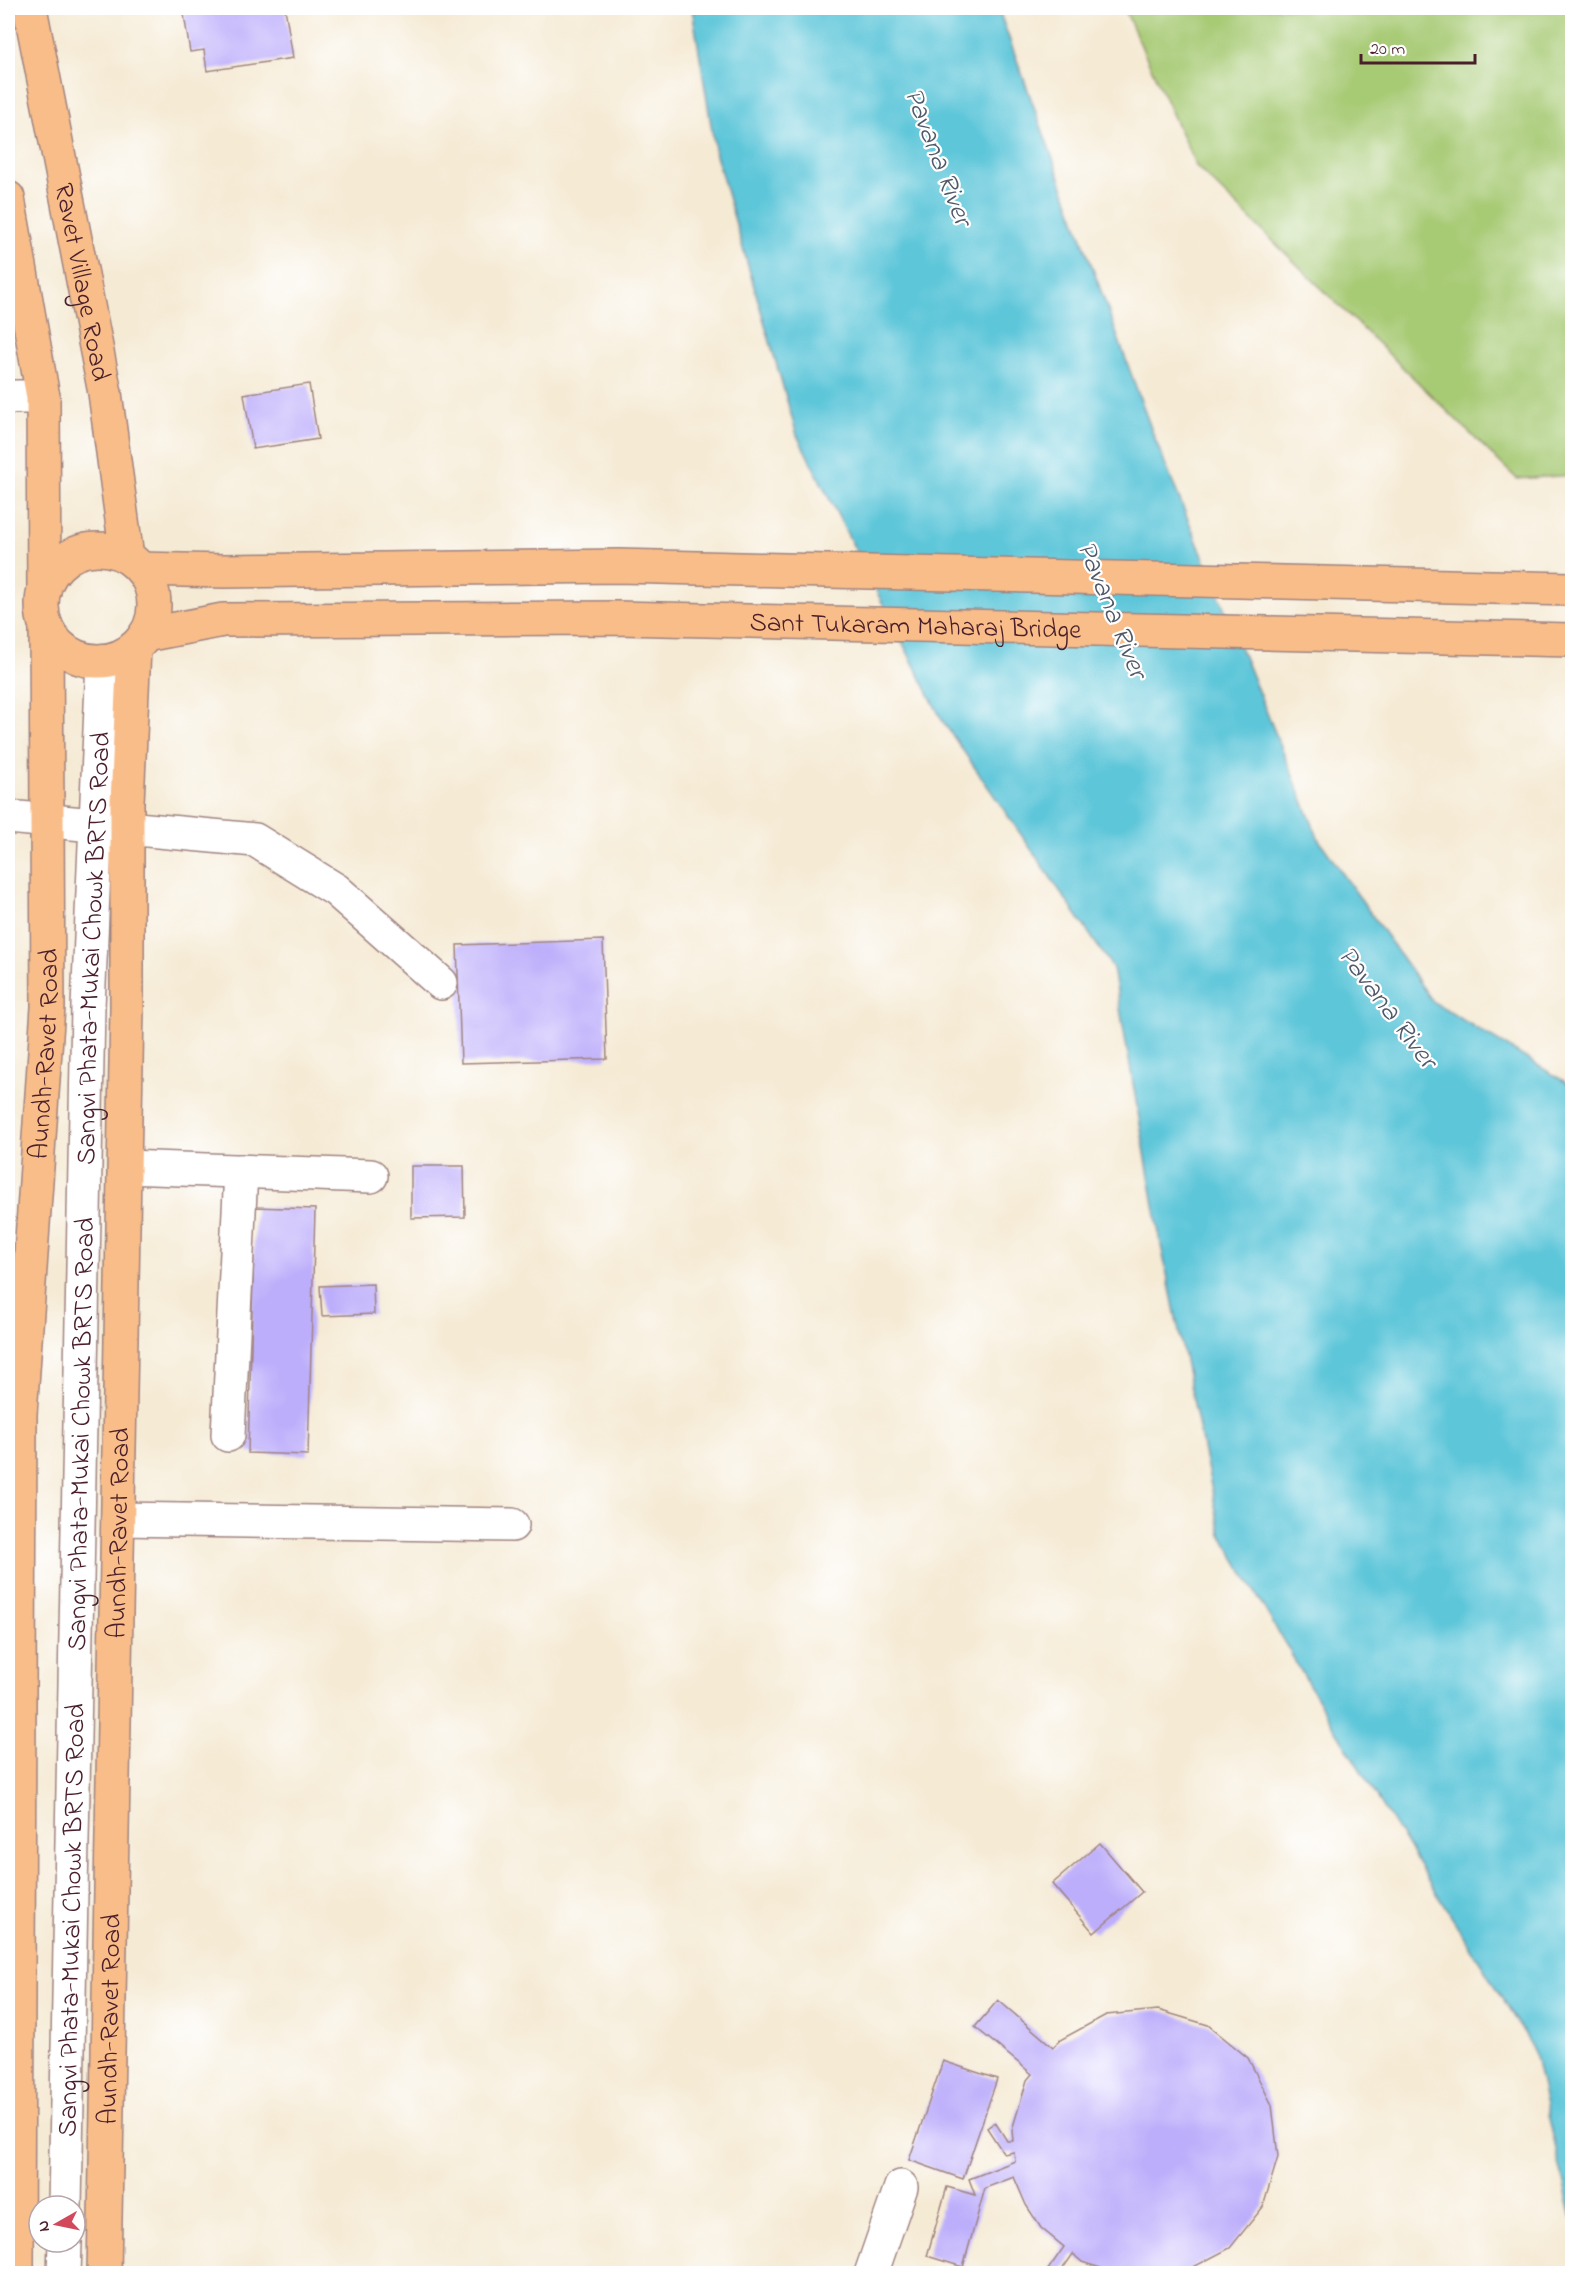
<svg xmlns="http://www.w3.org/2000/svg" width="1580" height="2281" viewBox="0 0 1580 2281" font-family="'Indie Flower',sans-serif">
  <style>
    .green { fill: #a7ca74; stroke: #787450; stroke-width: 1.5 }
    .water { fill: #5dc6d9; stroke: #547282; stroke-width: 1.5 }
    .building { fill: #bdaefb }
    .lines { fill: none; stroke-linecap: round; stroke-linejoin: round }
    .minor-casing { stroke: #a08480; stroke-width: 36 }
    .major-casing { stroke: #a08480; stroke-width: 36 }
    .minor { stroke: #fff; stroke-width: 33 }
    .major { stroke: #f8bd89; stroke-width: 33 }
    .labels { text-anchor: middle; stroke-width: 4.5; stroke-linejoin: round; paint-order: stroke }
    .street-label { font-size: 27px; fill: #4a1f2b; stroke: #fff }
    .water-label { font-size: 28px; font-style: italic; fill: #515968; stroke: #fff }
  </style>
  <rect width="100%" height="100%" fill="#fff"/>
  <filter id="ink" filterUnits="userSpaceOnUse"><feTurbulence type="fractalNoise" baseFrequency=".0167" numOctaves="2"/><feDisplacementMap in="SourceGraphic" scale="12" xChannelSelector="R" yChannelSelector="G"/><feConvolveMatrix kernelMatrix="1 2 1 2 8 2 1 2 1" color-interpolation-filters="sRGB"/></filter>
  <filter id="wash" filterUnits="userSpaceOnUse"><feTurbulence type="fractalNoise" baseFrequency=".008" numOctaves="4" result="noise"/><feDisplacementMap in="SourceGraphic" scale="24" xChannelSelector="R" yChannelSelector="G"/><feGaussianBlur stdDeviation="1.35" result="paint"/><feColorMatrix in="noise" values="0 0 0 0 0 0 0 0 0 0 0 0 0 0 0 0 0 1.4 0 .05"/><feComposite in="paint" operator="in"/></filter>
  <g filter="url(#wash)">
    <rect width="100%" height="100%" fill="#f5ead4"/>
    <polygon class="green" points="1124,8 1572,8 1572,475 1517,479 1196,166"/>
    <polygon class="water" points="692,8 998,8 1153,434 1319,840 1433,1002 1572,1086 1572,2219 1533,2048 1332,1724 1221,1534 1161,1245 1113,968 942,720 797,435 716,155"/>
    <g id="blocks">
      <g class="building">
        <polygon points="183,8 285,8 293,58 207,71 204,50 190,52"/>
        <polygon points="309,384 318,439 253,449 244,394"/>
        <polygon points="603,940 607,1059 461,1063 457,945"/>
        <polygon points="411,1166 464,1166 465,1217 411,1218"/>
        <polygon points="255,1207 315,1209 308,1455 248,1453"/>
        <polygon points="373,1284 374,1314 322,1316 320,1286"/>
        <polygon points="1100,1843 1142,1892 1094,1933 1052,1884"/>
        <polygon points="998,2000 1053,2047 1060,2040 1106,2015 1158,2010 1208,2025 1248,2058 1272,2105 1278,2157 1263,2207 1230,2248 1184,2272 1119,2274 1082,2262 1073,2254 1059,2274 1045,2274 1064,2247 1041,2228 1026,2205 1014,2177 985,2188 963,2267 927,2256 947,2187 975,2195 969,2179 1015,2161 1014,2152 1004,2154 987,2128 995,2122 1007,2141 1013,2141 1012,2130 1027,2080 1032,2074 975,2027"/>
        <polygon points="943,2061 997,2079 963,2179 909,2160"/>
      </g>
    </g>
  </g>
  <g filter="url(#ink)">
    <use href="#blocks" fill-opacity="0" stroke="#a08480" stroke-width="1.5"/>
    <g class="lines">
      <defs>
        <g id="minor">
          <polyline points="8,397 43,397"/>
          <polyline points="8,817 255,840 336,890 441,983"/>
          <polyline points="125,1167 371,1176"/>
          <polyline points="228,1435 241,1171"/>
          <polyline points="118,1519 512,1525"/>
          <path id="s1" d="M65 2206 88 1007 103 661"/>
          <polyline points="64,2274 65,2242"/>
          <polyline points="871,2274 901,2187"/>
        </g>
        <g id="major">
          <path id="s2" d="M30 8 105 393 127 557"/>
          <polyline points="8,198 43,397 44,591"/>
          <circle cx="98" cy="605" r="56"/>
          <polyline points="141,569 224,571 618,566 1572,589"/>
          <path id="s3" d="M145 635 223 620 618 618 1572 640"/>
          <path id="s4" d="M17 2274 20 1414 48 1007 46 626"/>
          <path id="s5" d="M104 2274 127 1008V803L134 648"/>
        </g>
      </defs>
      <use href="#minor" class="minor-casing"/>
      <use href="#major" class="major-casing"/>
      <use href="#minor" class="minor"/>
      <use href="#major" class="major"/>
    </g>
  </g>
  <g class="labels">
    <g class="street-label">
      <text dy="9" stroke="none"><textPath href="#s2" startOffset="279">Ravet Village Road</textPath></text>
      <text dy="9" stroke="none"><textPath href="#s3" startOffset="772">Sant Tukaram Maharaj Bridge</textPath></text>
      <text dy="9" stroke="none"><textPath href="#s1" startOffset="1258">Sangvi Phata-Mukai Chowk BRTS Road</textPath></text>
      <text dy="9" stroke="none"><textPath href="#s4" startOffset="1221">Aundh-Ravet Road</textPath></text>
      <text dy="9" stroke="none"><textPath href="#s1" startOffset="772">Sangvi Phata-Mukai Chowk BRTS Road</textPath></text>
      <text dy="9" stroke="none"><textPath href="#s5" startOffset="741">Aundh-Ravet Road</textPath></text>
      <text dy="9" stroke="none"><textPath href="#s1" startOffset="286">Sangvi Phata-Mukai Chowk BRTS Road</textPath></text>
      <text dy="9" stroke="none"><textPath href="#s5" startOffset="255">Aundh-Ravet Road</textPath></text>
    </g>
    <g class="water-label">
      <text transform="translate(940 156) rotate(69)" y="10">Pavana River</text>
      <text transform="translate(1114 609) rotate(68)" y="10">Pavana River</text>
      <text transform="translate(1389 1006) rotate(53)" y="10">Pavana River</text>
    </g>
  </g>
  <rect width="1580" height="2281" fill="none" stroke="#fff" stroke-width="30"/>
  <g transform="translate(57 2224) rotate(261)"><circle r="28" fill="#ffffff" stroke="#b7a5aa" stroke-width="1.5"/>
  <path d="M0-4.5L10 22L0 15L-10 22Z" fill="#d1495b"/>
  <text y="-9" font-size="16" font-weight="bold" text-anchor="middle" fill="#4a1f2b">N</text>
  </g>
  <path d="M1361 54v9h114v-9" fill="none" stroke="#4a1f2b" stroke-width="3"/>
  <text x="1370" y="54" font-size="18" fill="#4a1f2b" stroke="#ffffff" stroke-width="4.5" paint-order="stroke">20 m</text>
</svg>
